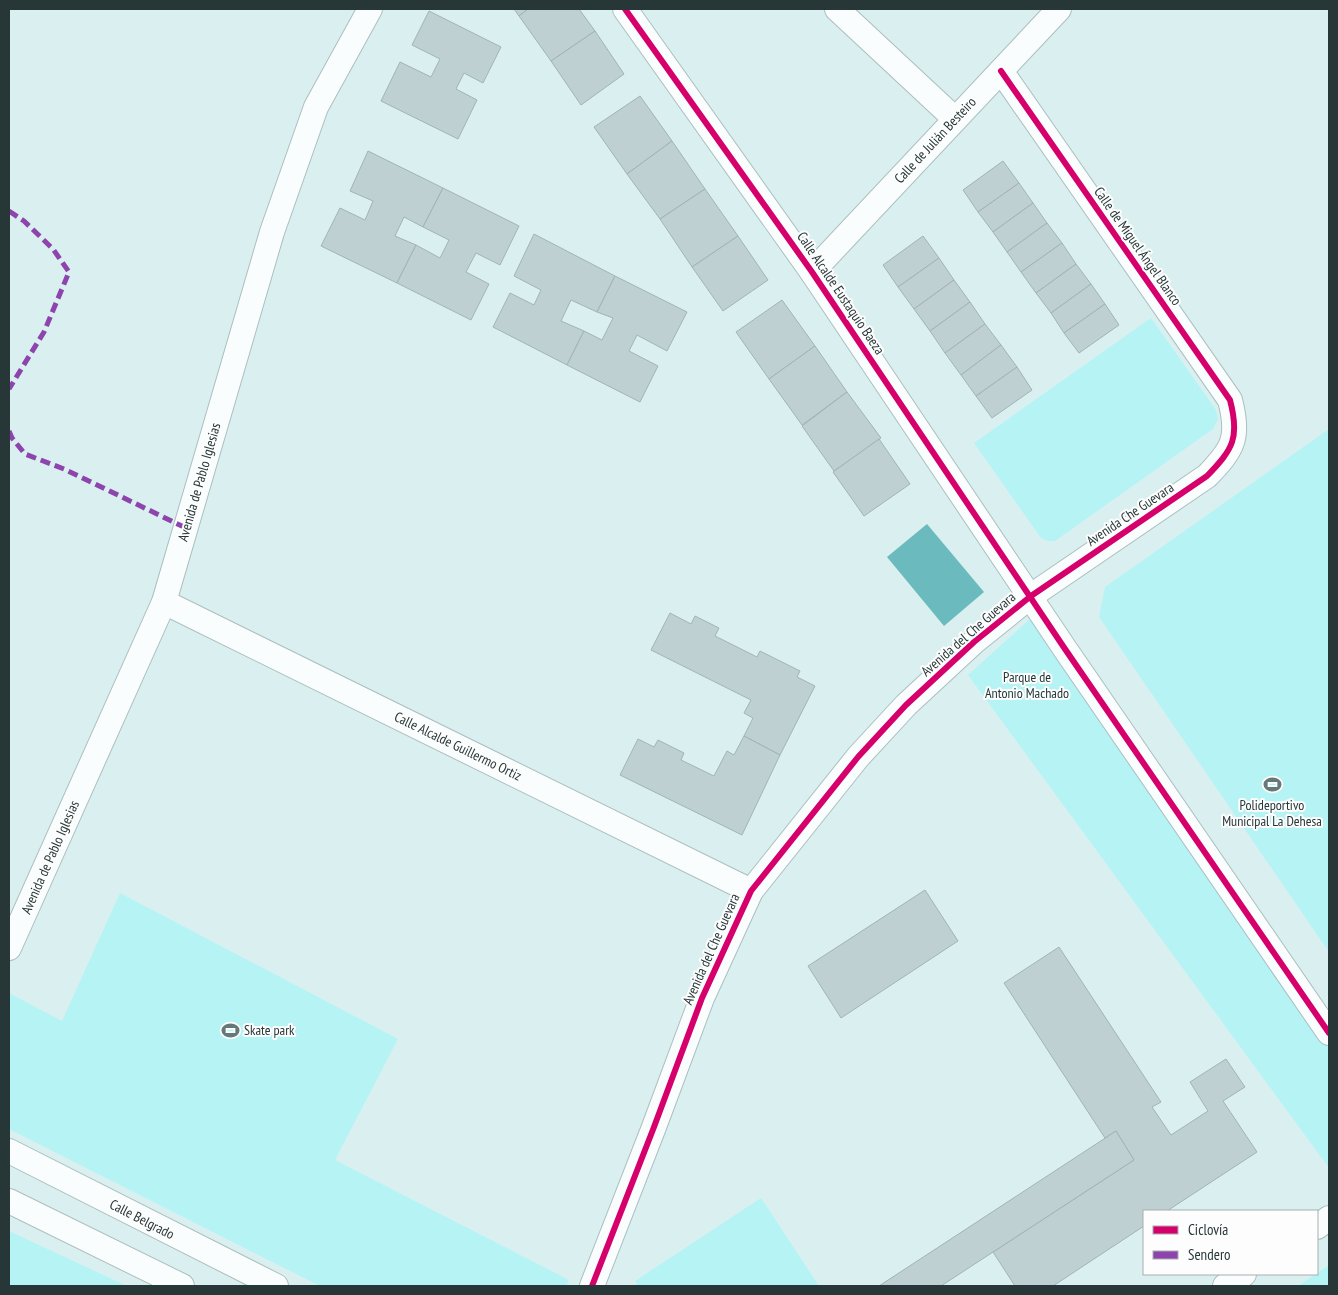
<svg xmlns="http://www.w3.org/2000/svg" width="1338" height="1295" viewBox="0 0 1338 1295" font-family="'PT Sans Narrow',sans-serif">
  <style>
    .green { fill: #b6f3f4 }
    .water { fill: #6bbabd }
    .building { fill: #bed0d1; stroke: #a2b3b4 }
    .lines { fill: none; stroke-linecap: round; stroke-linejoin: round }
    .minor-casing { stroke: #adbebf; stroke-width: 26 }
    .minor { stroke: #f9fdfd; stroke-width: 24 }
    .quiet { stroke: #8e44ad; stroke-width: 5; stroke-dasharray: 10 5; stroke-linecap: butt }
    .cycleway-casing { stroke: #fdfdfd; stroke-width: 9 }
    .cycleway { stroke: #d6006c; stroke-width: 6 }
    .labels { text-anchor: middle; stroke-width: 4; stroke-linejoin: round; paint-order: stroke }
    .street-label { font-size: 14px; fill: #273738; stroke: #fdfdfd }
    .park-label { font-size: 14px; fill: #1c3435; stroke: #fdfdfd }
    .poi-label { font-size: 14px; fill: #273738; stroke: #fdfdfd }
  </style>
  <rect width="100%" height="100%" fill="#daf0f0"/>
  <g class="green">
    <polygon points="1151,318 1216,410 1218,419 1213,429 1055,541 1048,541 1041,538 974,443"/>
    <polygon points="1329,429 1329,952 1099,617 1105,587"/>
    <polygon points="1032,617 1329,1043 1329,1168 968,675"/>
    <polygon points="120,893 398,1039 335,1160 569,1280 566,1286 320,1286 9,1129 9,993 62,1021"/>
    <polygon points="761,1198 819,1286 638,1286 635,1281"/>
    <polygon points="9,1231 127,1286 9,1286"/>
    <polygon points="1329,1265 1329,1286 1298,1286"/>
  </g>
  <polygon class="water" points="927,524 984,592 944,626 887,557"/>
  <g class="building">
    <polygon points="514,9 528,9 519,16"/>
    <polygon points="528,9 579,9 595,31 551,61 519,16"/>
    <polygon points="429,11 501,47 483,83 464,73 456,89 477,100 458,139 381,101 400,62 431,77 440,59 412,45"/>
    <polygon points="595,31 624,74 581,105 551,61"/>
    <polygon points="640,96 672,141 627,174 594,127"/>
    <polygon points="672,141 705,189 660,219 627,174"/>
    <polygon points="368,151 443,188 423,227 404,217 395,236 416,245 397,283 321,246 340,208 365,220 373,201 350,191"/>
    <polygon points="1003,161 1019,183 978,212 963,190"/>
    <polygon points="1019,183 1033,203 993,232 978,212"/>
    <polygon points="443,188 519,226 500,265 476,253 466,272 489,284 471,320 397,283 416,245 440,258 449,240 423,227"/>
    <polygon points="705,189 738,236 692,267 660,219"/>
    <polygon points="1033,203 1047,223 1007,252 993,232"/>
    <polygon points="1047,223 1062,243 1021,272 1007,252"/>
    <polygon points="534,234 615,276 597,312 571,300 561,321 584,331 567,365 493,327 510,293 534,305 541,290 514,276"/>
    <polygon points="738,236 768,280 723,311 692,267"/>
    <polygon points="923,236 939,258 898,287 883,265"/>
    <polygon points="1062,243 1076,264 1036,293 1021,272"/>
    <polygon points="939,258 954,280 914,309 898,287"/>
    <polygon points="1076,264 1091,284 1051,313 1036,293"/>
    <polygon points="615,276 687,312 667,351 637,335 629,351 658,366 640,402 567,365 584,331 602,340 613,318 597,312"/>
    <polygon points="954,280 970,302 930,331 914,309"/>
    <polygon points="1091,284 1105,304 1064,333 1051,313"/>
    <polygon points="782,300 815,346 769,379 736,332"/>
    <polygon points="970,302 985,324 945,353 930,331"/>
    <polygon points="1105,304 1119,325 1079,353 1064,333"/>
    <polygon points="985,324 1001,345 961,375 945,353"/>
    <polygon points="1001,345 1017,367 976,396 961,375"/>
    <polygon points="815,346 847,392 802,425 769,379"/>
    <polygon points="1017,367 1032,390 992,418 976,396"/>
    <polygon points="847,392 881,438 834,471 802,426"/>
    <polygon points="879,439 910,484 864,516 833,472"/>
    <polygon points="670,613 691,624 695,616 719,628 715,636 757,657 760,651 800,671 797,677 815,686 780,755 744,736 753,718 744,713 751,700 651,650"/>
    <polygon points="744,736 780,755 742,835 620,775 638,739 654,747 658,740 684,753 681,760 714,776 727,751 734,755"/>
    <polygon points="925,890 958,941 841,1018 808,966"/>
    <polygon points="1059,947 1161,1102 1152,1107 1171,1135 1208,1111 1190,1082 1226,1059 1245,1087 1223,1101 1257,1152 1167,1211 1144,1211 1144,1226 1053,1286 1015,1286 993,1252 1134,1160 1116,1131 1105,1138 1004,983"/>
    <polygon points="1116,1131 1134,1160 941,1286 879,1286"/>
  </g>
  <g class="lines">
    <defs>
      <g id="minor">
        <polyline points="625,9 812,272 1065,649 1329,1033"/>
        <polyline points="837,9 955,119"/>
        <polyline points="812,272 1059,9"/>
        <polyline points="164,602 751,891"/>
        <polyline points="9,948 164,602 272,232 316,107 370,9"/>
        <polyline points="9,1151 276,1286"/>
        <polyline points="9,1201 182,1286"/>
        <polyline points="1317,1227 1329,1218"/>
        <path d="M592 1286 654 1127 702 998 751 891 858 757 906 705 974 642 1031 596 1207 476C1233 449 1240 438 1230 400L1001 71"/>
        <polyline points="1225,1286 1244,1274"/>
      </g>
    </defs>
    <use href="#minor" class="minor-casing"/>
    <use href="#minor" class="minor"/>
    <g class="quiet">
      <polyline points="9,211 24,221 53,249 69,272 44,332 9,389"/>
      <polyline points="9,431 12,438 25,454 64,469 186,528"/>
    </g>
    <defs>
      <g id="cycleway">
        <polyline points="625,9 812,272 1065,649 1329,1033"/>
        <path d="M592 1286 654 1127 702 998 751 891 858 757 906 705 974 642 1031 596 1207 476C1233 449 1240 438 1230 400L1001 71"/>
      </g>
    </defs>
    <use href="#cycleway" class="cycleway-casing"/>
    <use href="#cycleway" class="cycleway"/>
  </g>
  <defs>
    <symbol id="stadium-bare" viewBox="-9 -9 18 18"><path d="M0-5a6.5 5 0 1 0 0 10a6.5 5 0 1 0 0-10ZM-3.5-1.8h7v3.6h-7Z" fill="#667878" stroke="#fdfdfd" stroke-width="2.5" paint-order="stroke"/></symbol>
  </defs>
  <g fill-rule="evenodd">
    <use href="#stadium-bare" x="1260" y="772" width="25" height="25"/>
    <use href="#stadium-bare" x="218" y="1018" width="25" height="25"/>
  </g>
  <g class="labels">
    <g class="street-label">
      <text transform="translate(935 140) rotate(-47)" y="5">Calle de Julián Besteiro</text>
      <text transform="translate(1138 246) rotate(55)" y="5">Calle de Miguel Ángel Blanco</text>
      <text transform="translate(841 293) rotate(56)" y="5">Calle Alcalde Eustaquio Baeza</text>
      <text transform="translate(199 482) rotate(-74)" y="5">Avenida de Pablo Iglesias</text>
      <text transform="translate(1130 514) rotate(-34)" y="5">Avenida Che Guevara</text>
      <text transform="translate(968 634) rotate(-41)" y="5">Avenida del Che Guevara</text>
      <text transform="translate(458 746) rotate(26)" y="5">Calle Alcalde Guillermo Ortiz</text>
      <text transform="translate(50 857) rotate(-66)" y="5">Avenida de Pablo Iglesias</text>
      <text transform="translate(711 949) rotate(-66)" y="5">Avenida del Che Guevara</text>
      <text transform="translate(142 1219) rotate(27)" y="5">Calle Belgrado</text>
    </g>
    <g class="park-label">
      <text x="1027" y="682">Parque de<tspan x="1027" dy="16">Antonio Machado</tspan></text>
    </g>
    <g class="poi-label">
      <text x="1272" y="810">Polideportivo<tspan x="1272" dy="16">Municipal La Dehesa</tspan></text>
      <text x="244" y="1035" text-anchor="start">Skate park</text>
    </g>
  </g>
  <rect width="1338" height="1295" fill="none" stroke="#273738" stroke-width="20"/>
  <rect x="1143" y="1210" width="175" height="65" fill="#fdfdfd" stroke="#a7aeae"/>
  <rect x="1153" y="1226" width="25" height="8" fill="#d6006c" stroke="#a7aeae"/>
  <text x="1188" y="1235" font-size="15" fill="#273738">Ciclovía</text>
  <rect x="1153" y="1251" width="25" height="8" fill="#8e44ad" stroke="#a7aeae"/>
  <text x="1188" y="1260" font-size="15" fill="#273738">Sendero</text>
</svg>
